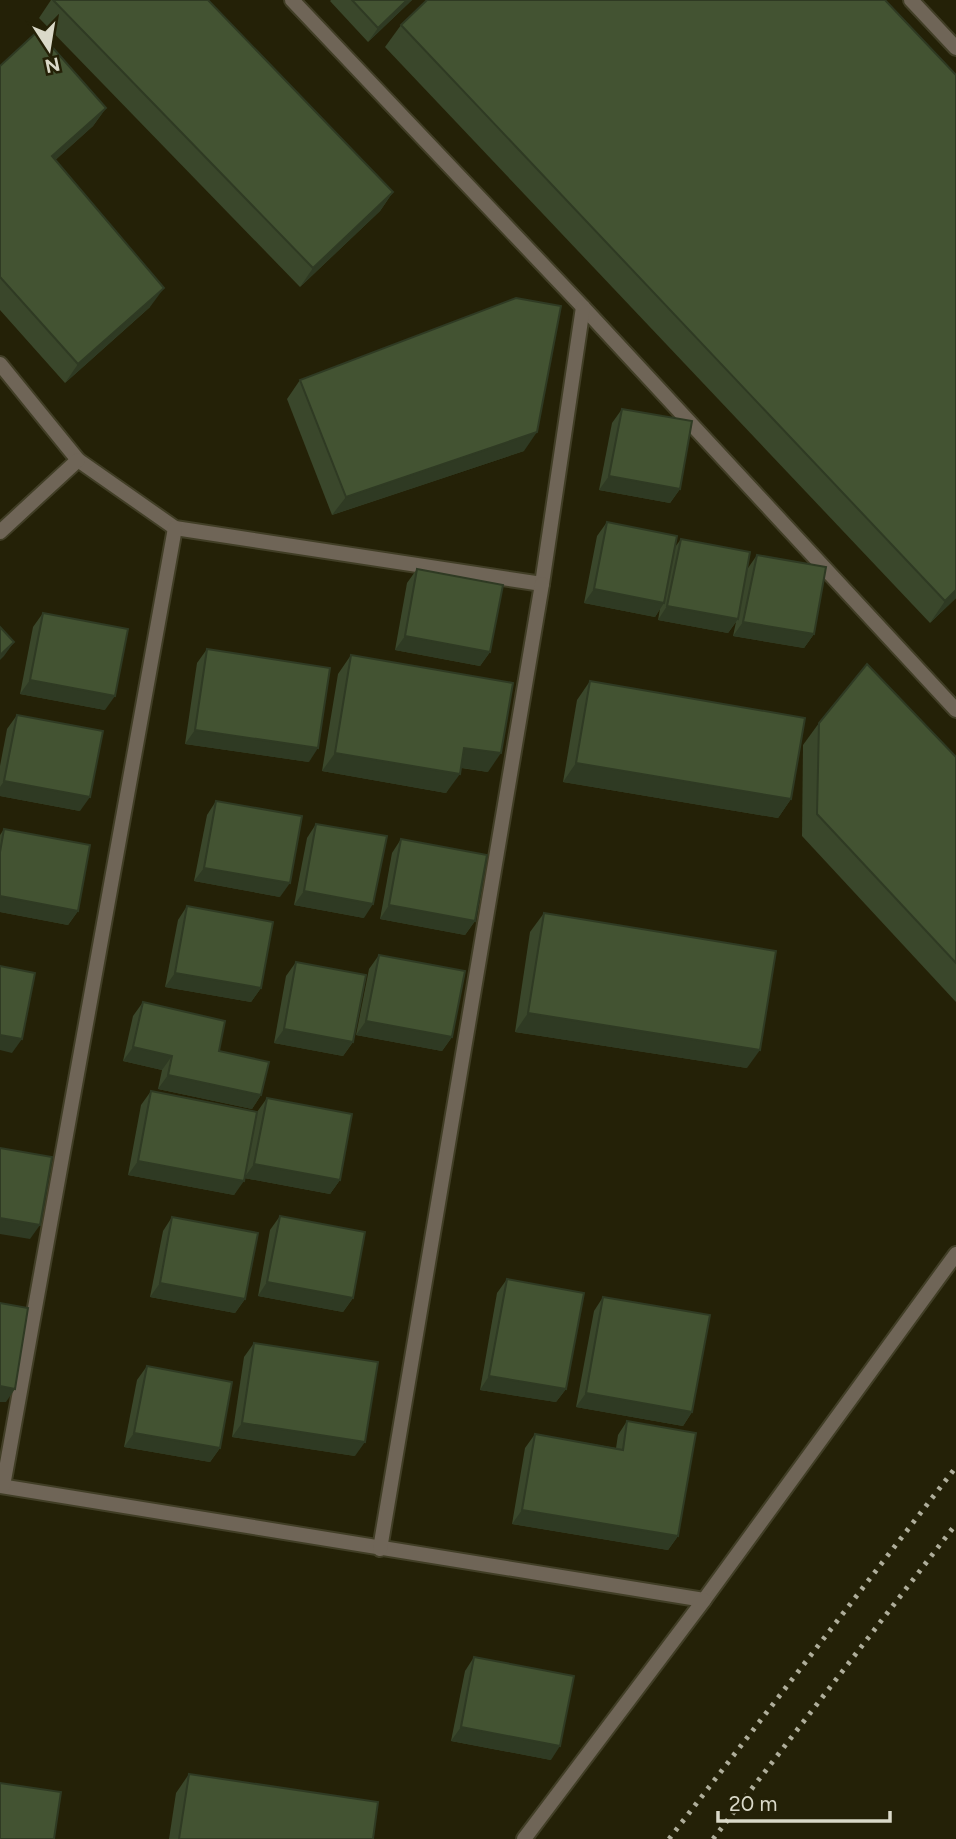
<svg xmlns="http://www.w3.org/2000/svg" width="956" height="1839" viewBox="0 0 956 1839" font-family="Figtree,sans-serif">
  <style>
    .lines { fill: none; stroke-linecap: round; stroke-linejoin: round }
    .minor-casing { stroke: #413e26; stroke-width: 18 }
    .minor { stroke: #6f6557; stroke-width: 14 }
    .rail { stroke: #afae9b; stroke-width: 5; stroke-dasharray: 3.5 7; stroke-linecap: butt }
    .wall { fill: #3a472b }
    .shaded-wall { fill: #2f3a23 }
    .building { fill: #435332; stroke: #2f3a23; stroke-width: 2 }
  </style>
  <rect width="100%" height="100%" fill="#242107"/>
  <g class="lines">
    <defs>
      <g id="minor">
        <polyline points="292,0 583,307 956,710"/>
        <polyline points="911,0 956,48"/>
        <polyline points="0,364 78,460 175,528 542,584 583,307"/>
        <polyline points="0,532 78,460"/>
        <polyline points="0,1486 704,1600 956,1254"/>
        <polyline points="3,1486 175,528"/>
        <polyline points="380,1549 542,584"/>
        <polyline points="524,1839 704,1600"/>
      </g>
    </defs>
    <use href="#minor" class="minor-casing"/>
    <use href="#minor" class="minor"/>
    <g class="rail">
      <polyline points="669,1839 956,1467"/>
      <polyline points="713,1839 956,1524"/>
    </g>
  </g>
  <g class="wall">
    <polygon points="51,0 208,0 393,192 380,211 300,287 39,18"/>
    <polygon points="331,0 412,0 368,42 330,1"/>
    <polygon points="401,25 956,75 956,598 930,623 385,47"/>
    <polygon points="0,66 106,108 93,126 55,160 150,307 65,383 0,310"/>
    <polygon points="300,380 524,451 332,515 287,399"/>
    <polygon points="622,409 680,489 670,503 599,490 612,423"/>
    <polygon points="607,522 675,547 681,539 748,568 757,555 814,634 804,648 733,636 736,622 728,633 658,620 660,609 655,617 584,603 597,536"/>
    <polygon points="417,569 490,652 480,666 395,650 407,583"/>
    <polygon points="43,613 105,710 20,694 33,627"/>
    <polygon points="207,649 309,762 185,744 197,663"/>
    <polygon points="351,655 488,772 461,768 446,793 322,771 338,674"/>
    <polygon points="590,681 791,799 778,818 563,782 577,700"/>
    <polygon points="17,715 80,811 0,796 0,766 7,729"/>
    <polygon points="819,723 956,757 956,1002 802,836 803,745"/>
    <polygon points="216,801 280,897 194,881 207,815"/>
    <polygon points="316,824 364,918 294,905 307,838"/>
    <polygon points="4,829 78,911 68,925 0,912 0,835"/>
    <polygon points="401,839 475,921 465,935 380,919 392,853"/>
    <polygon points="187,906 261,988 251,1002 165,987 178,920"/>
    <polygon points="544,913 747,1068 515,1032 530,932"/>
    <polygon points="379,955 452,1037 442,1051 356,1035 369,969"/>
    <polygon points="296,962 353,1042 343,1056 274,1043 286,976"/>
    <polygon points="143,1002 219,1051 261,1095 252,1109 158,1089 162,1070 123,1061 133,1016"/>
    <polygon points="151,1091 257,1112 267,1098 340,1180 330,1194 244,1178 234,1195 128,1175 141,1105"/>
    <polygon points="280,1216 353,1298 343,1312 258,1296 270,1230"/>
    <polygon points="172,1217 245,1299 235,1313 150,1297 163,1231"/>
    <polygon points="507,1279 566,1389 556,1402 480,1390 497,1293"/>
    <polygon points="603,1297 692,1412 683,1426 576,1407 594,1311"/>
    <polygon points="254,1343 355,1456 232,1437 244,1357"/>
    <polygon points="147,1366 220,1448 210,1462 124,1447 137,1380"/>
    <polygon points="627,1421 678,1536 668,1550 512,1524 525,1448 535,1434 616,1448 618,1435"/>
    <polygon points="474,1657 551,1760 451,1741 465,1671"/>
    <polygon points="189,1774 373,1839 169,1839 176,1793"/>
  </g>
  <g class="shaded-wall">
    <polygon points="407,0 412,0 368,42 378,28"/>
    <polygon points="106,108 93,126 39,175 52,156"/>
    <polygon points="393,192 380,211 300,287 313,268"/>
    <polygon points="164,288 150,307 65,383 78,364"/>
    <polygon points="537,432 524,451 332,515 346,497"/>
    <polygon points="609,476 680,489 670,503 599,490"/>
    <polygon points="594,589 664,603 655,617 584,603"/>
    <polygon points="956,590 956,598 930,623 945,601"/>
    <polygon points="667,606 738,619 728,633 658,620"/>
    <polygon points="743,622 814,634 804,648 733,636"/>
    <polygon points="405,636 490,652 480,666 395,650"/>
    <polygon points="14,642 4,656 0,660 0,655"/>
    <polygon points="30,680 115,696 105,710 20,694"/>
    <polygon points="195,730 318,748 309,762 185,744"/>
    <polygon points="464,748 501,753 488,772 451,766"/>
    <polygon points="335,753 460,774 446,793 322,771"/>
    <polygon points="576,763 791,799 778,818 563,782"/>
    <polygon points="4,781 90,797 80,811 0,796 0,787"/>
    <polygon points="204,868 290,883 280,897 194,881"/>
    <polygon points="304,891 373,904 364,918 294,905"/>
    <polygon points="0,896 78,911 68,925 0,912"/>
    <polygon points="389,905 475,921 465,935 380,919"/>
    <polygon points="175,973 261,988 251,1002 165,987"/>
    <polygon points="528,1013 760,1050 747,1068 515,1032"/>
    <polygon points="366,1021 452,1037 442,1051 356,1035"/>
    <polygon points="284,1029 353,1042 343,1056 274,1043"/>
    <polygon points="0,1035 22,1039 12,1053 0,1050"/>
    <polygon points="133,1047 172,1056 162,1070 123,1061"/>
    <polygon points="168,1075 261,1095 252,1109 158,1089"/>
    <polygon points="138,1161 244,1181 234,1195 128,1175"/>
    <polygon points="254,1164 340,1180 330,1194 244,1178"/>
    <polygon points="0,1218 40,1225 30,1239 0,1234"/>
    <polygon points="267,1282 353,1298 343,1312 258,1296"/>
    <polygon points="160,1283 245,1299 235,1313 150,1297"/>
    <polygon points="489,1376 566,1389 556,1402 480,1390"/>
    <polygon points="0,1386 15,1389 6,1402 0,1402"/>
    <polygon points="586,1393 692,1412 683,1426 576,1407"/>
    <polygon points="242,1423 365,1442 355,1456 232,1437"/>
    <polygon points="134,1433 220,1448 210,1462 124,1447"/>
    <polygon points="522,1510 678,1536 668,1550 512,1524"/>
    <polygon points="461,1727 560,1746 551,1760 451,1741"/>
  </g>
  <g class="building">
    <polygon points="53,0 208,0 393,192 313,268"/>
    <polygon points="352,0 407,0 378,28"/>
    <polygon points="427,0 885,0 956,75 956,590 945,601 401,25"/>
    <polygon points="38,31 106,108 52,156 164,288 78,364 0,277 0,66"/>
    <polygon points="516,298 561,306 537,432 346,497 300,380"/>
    <polygon points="622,409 692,421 680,489 609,476"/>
    <polygon points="607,522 677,536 664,603 594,589"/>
    <polygon points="681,539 750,552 738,619 667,606"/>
    <polygon points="757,555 826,567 814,634 743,622"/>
    <polygon points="417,569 503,585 490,652 405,636"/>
    <polygon points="43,613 128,629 115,696 30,680"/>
    <polygon points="0,627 14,642 0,655"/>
    <polygon points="207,649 330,668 318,748 195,730"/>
    <polygon points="351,655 513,683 501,753 464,748 460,774 335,753"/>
    <polygon points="867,664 956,757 956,963 817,814 819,723"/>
    <polygon points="590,681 805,718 791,799 576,763"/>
    <polygon points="17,715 103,731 90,797 4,781"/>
    <polygon points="216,801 302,816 290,883 204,868"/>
    <polygon points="316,824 387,836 373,904 304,891"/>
    <polygon points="4,829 90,845 78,911 0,896 0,852"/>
    <polygon points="401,839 487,855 475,921 389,905"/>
    <polygon points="187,906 273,922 261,988 175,973"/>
    <polygon points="544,913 776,951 760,1050 528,1013"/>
    <polygon points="379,955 465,971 452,1037 366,1021"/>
    <polygon points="296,962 366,975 353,1042 284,1029"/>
    <polygon points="0,966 35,973 22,1039 0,1035"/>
    <polygon points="143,1002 225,1021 219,1051 269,1062 261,1095 168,1075 172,1056 133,1047"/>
    <polygon points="151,1091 257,1112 244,1181 138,1161"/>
    <polygon points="267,1098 352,1114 340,1180 254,1164"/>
    <polygon points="0,1148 52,1157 40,1225 0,1218"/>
    <polygon points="280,1216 365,1232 353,1298 267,1282"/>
    <polygon points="172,1217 258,1233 245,1299 160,1283"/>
    <polygon points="507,1279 584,1293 566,1389 489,1376"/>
    <polygon points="603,1297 710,1315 692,1412 586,1393"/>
    <polygon points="0,1303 28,1308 15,1389 0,1386"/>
    <polygon points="254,1343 378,1362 365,1442 242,1423"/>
    <polygon points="147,1366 232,1382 220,1448 134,1433"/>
    <polygon points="627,1421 696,1433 678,1536 522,1510 535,1434 623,1450"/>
    <polygon points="474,1657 574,1676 560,1746 461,1727"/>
    <polygon points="189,1774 378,1802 373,1839 179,1839"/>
    <polygon points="0,1783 61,1792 54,1839 0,1839"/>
  </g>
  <g transform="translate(49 49) rotate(168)" stroke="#242107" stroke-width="5" paint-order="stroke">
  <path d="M0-5L12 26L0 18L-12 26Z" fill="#dad9c9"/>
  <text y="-10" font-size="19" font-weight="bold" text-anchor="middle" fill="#dad9c9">N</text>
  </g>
  <path d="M718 1811v10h172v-10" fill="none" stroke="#dad9c9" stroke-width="3.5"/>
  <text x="729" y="1811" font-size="21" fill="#dad9c9" stroke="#242107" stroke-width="5" paint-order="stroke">20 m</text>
</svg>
